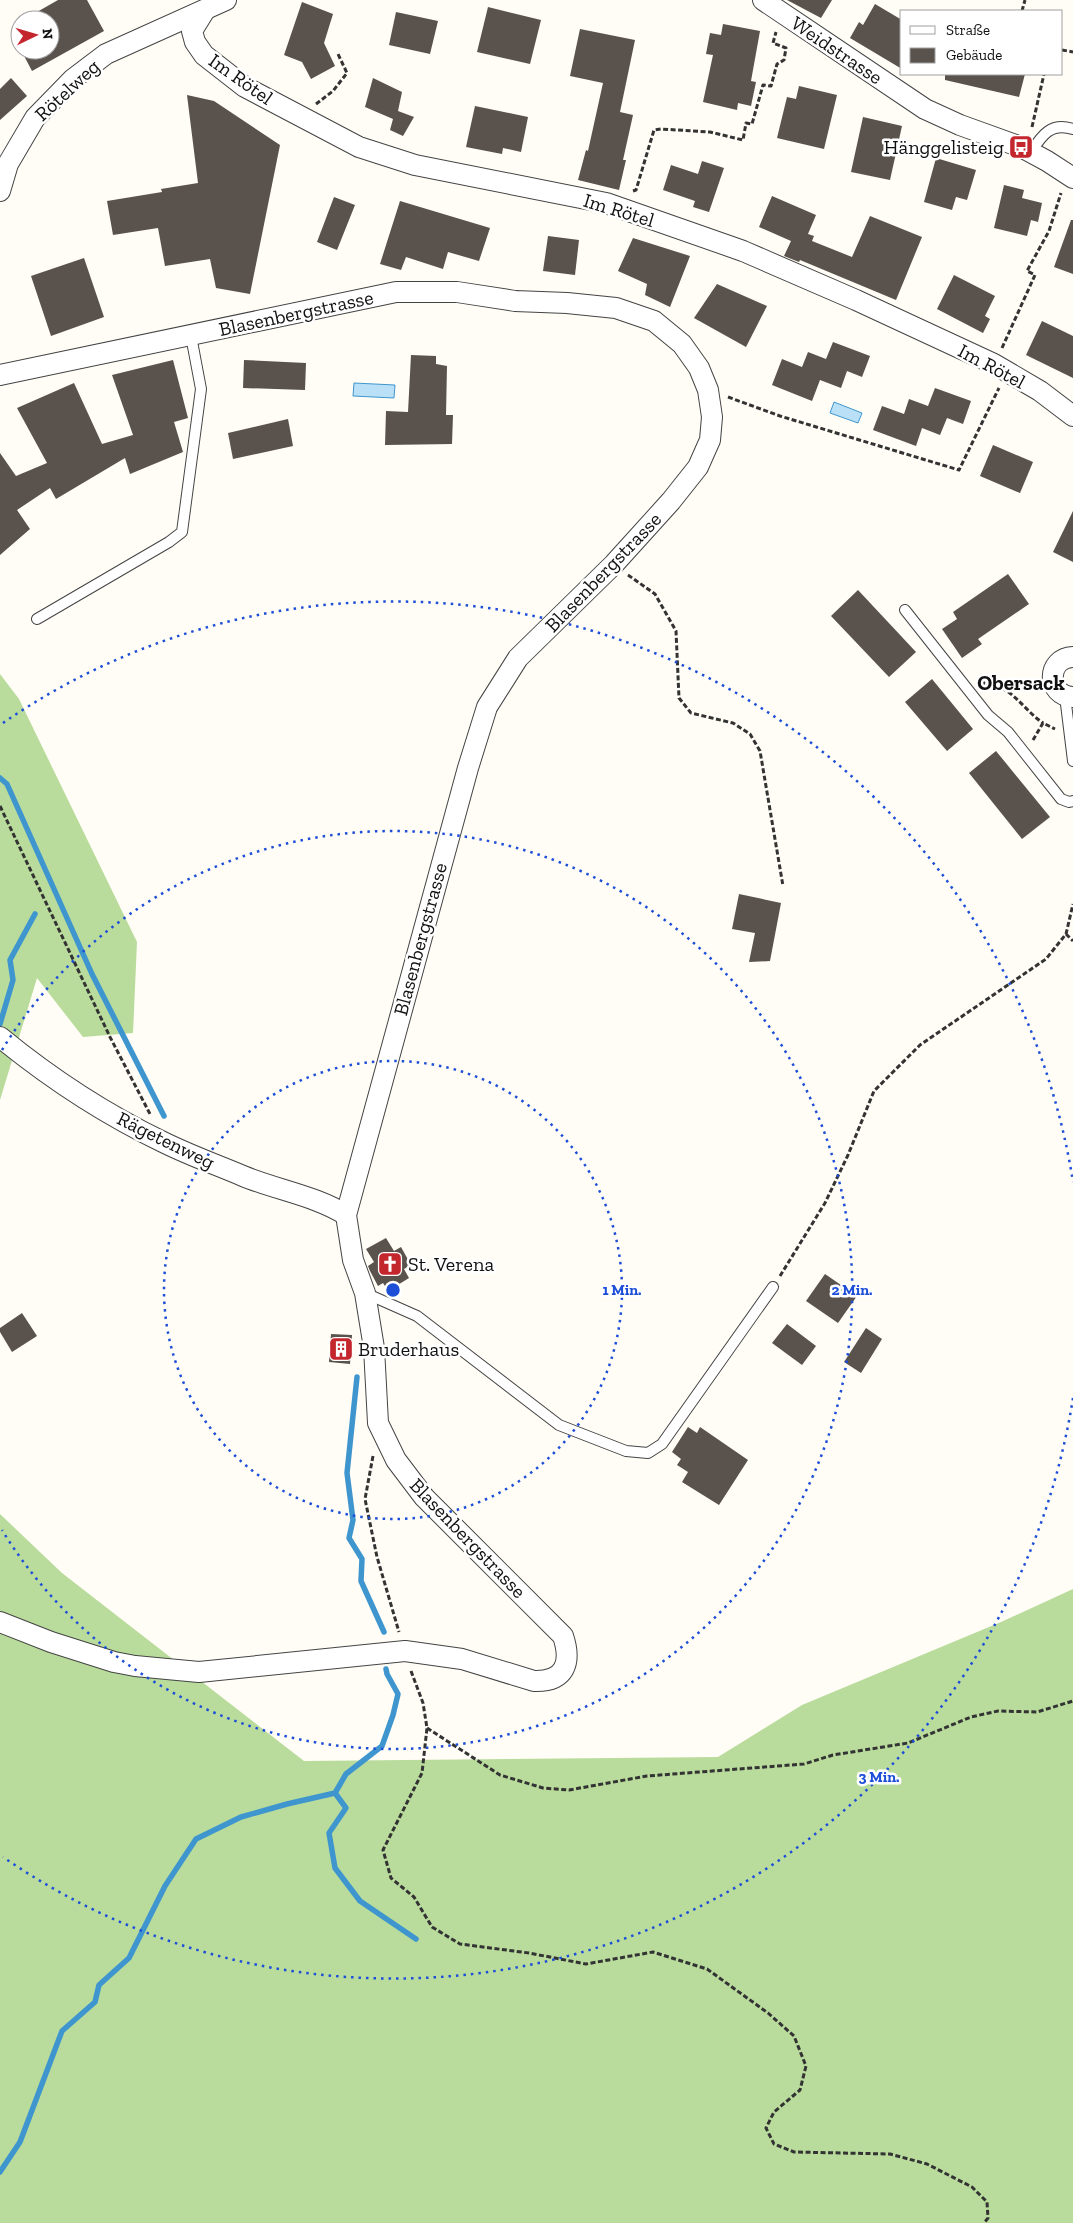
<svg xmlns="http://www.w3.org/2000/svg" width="1073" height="2223" viewBox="0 0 1073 2223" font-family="'Zilla Slab',serif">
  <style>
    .forest { fill: #b9dc9c }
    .water { fill: #b9e0f7; stroke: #3f96cf }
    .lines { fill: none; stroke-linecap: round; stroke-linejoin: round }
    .stream { stroke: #3f96cf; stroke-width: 5.5 }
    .building { fill: #5a524d }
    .lane-casing { stroke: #444; stroke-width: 12 }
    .street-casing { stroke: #444; stroke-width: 22 }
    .path { stroke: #333; stroke-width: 3; stroke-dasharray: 5 2.5; stroke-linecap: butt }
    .lane { stroke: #fff; stroke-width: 10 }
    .street { stroke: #fff; stroke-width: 20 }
    .ring { fill: none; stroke: #1d4ed8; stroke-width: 2.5; stroke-dasharray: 2.5 5 }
    .labels { text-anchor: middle; stroke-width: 5; stroke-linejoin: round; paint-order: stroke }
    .street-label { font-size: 20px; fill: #111; stroke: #fff }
    .poi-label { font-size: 20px; fill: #111; stroke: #fff; text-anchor: start }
    .neighbourhood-label { font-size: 21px; font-weight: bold; fill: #111; stroke: #fff }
    .centre { fill: #1d4ed8; stroke: #fff; stroke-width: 2.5 }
    .ring-label { font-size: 15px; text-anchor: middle; font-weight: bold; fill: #1d4ed8; stroke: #fff; stroke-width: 5; stroke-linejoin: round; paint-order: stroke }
  </style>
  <rect width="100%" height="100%" fill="#fffdf5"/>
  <g class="forest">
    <polygon points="0,674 19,699 137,942 133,1033 83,1037 37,978 0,1100"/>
    <polygon points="0,1514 62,1573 304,1761 718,1757 802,1705 1001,1622 1073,1589 1073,2223 0,2223"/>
  </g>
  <g class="water">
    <polygon points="354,383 395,385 394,398 353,396"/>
    <polygon points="834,402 862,413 858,423 830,413"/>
  </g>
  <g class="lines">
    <g class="stream">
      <polyline points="0,778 7,784 92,974 164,1116"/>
      <polyline points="0,1024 13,980 10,960 35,914"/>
      <polyline points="357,1377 347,1473 353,1520 349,1538 362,1559 361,1581 384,1632"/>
      <polyline points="335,1793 346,1808 329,1833 335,1868 360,1901 416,1939"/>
      <polyline points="0,2172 20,2142 62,2031 95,2002 99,1985 129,1958 165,1886 196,1839 241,1817 287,1804 335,1793 346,1774 382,1746 393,1715 398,1694 387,1674 386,1669"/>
    </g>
  </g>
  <g class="building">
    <polygon points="58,0 87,0 104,31 32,71 21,50 50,50 50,20 23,20"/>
    <polygon points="787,0 832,0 821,18"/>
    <polygon points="302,2 333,14 324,43 335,66 311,79 302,62 284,55"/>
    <polygon points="875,4 902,20 902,69 850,38 859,22 863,25"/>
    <polygon points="488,7 541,20 530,64 477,52"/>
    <polygon points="396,12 438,21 430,54 389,45"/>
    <polygon points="723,24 760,31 751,81 756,82 751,106 738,103 737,110 703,102 713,55 706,54 710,33 721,35"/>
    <polygon points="580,29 635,40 620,112 633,115 623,160 626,160 619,190 578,180 586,150 588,151 603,83 570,76"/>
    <polygon points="945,74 1025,74 1019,97 945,80"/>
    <polygon points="11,78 27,96 0,120 0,89"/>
    <polygon points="373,78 402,92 398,111 414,117 403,136 390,130 393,119 365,107"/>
    <polygon points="799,86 837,95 824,149 777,138 787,97 796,99"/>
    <polygon points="187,95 214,101 280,145 250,294 216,288 210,259 165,266 158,228 113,235 107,201 162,192 161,189 198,183"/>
    <polygon points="475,106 528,117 521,152 503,148 502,154 466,147"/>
    <polygon points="863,117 902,126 890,180 851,172"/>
    <polygon points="936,158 976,170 967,200 956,197 952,210 924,202"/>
    <polygon points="702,161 724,168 709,212 693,207 695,201 663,190 671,165 698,174"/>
    <polygon points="1004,185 1024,190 1022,198 1042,203 1038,222 1031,220 1027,236 994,228"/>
    <polygon points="772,196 816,215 808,234 814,236 812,241 852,257 870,216 922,237 896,300 800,260 799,262 784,256 791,241 759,227"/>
    <polygon points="334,197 355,205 337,250 317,242"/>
    <polygon points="400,201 490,228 479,261 448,252 443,269 406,257 401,270 380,264"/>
    <polygon points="1071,220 1073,220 1073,274 1054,267"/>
    <polygon points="548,236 579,240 575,275 543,271"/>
    <polygon points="633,238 690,256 670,307 645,295 647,284 618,271"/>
    <polygon points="84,258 104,317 51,336 31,276"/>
    <polygon points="954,275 995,296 985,316 990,319 983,333 937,309"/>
    <polygon points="717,284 767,306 746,347 694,318"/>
    <polygon points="1042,321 1073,336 1073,378 1026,355"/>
    <polygon points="833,342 870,356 862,377 847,371 841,388 820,380 812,401 772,385 782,359 802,367 808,352 826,359"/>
    <polygon points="411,355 436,356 436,364 447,366 446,415 453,415 452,444 385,445 386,411 408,412"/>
    <polygon points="173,360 188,418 174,422 183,452 130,474 125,458 56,499 50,488 17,510 30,529 0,555 0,453 16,476 47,463 17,408 74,383 102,444 133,435 112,375"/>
    <polygon points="244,360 306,363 305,390 243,388"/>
    <polygon points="935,388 971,401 963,424 947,418 940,435 922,428 916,446 873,430 882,406 904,414 909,399 928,406"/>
    <polygon points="288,419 293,446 233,459 228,433"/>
    <polygon points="993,445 1033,462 1020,493 980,476"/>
    <polygon points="1073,511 1073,562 1053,552"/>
    <polygon points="1008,574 1029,604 978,639 982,644 962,658 942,629 957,619 953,612"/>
    <polygon points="858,590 916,652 889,677 831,616"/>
    <polygon points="932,679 973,729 947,751 905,702"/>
    <polygon points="996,751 1050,817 1022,839 969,773"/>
    <polygon points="739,894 781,903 770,961 749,962 755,933 732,929"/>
    <polygon points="386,1238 394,1251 401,1247 411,1265 404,1269 409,1278 388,1291 383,1283 378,1286 370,1271 368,1266 374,1262 366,1249"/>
    <polygon points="825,1274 857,1296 838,1323 806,1301"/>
    <polygon points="22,1313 37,1336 12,1352 0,1332 0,1328"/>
    <polygon points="787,1324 816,1346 802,1365 772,1343"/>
    <polygon points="866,1328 882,1339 861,1373 844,1362"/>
    <polygon points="331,1334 352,1335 350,1364 329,1362"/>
    <polygon points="688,1427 697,1433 700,1427 748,1460 719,1505 682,1482 688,1472 677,1465 681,1459 672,1452"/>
  </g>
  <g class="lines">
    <defs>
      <g id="lane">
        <path d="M1031 152C1042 135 1051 122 1073 129"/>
        <polyline points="905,610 988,715 1008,732 1061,799 1069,802 1073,801"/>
        <polyline points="37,619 169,542 182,532 201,389 191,336"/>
        <polyline points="1065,696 1073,761"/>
        <polyline points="365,1293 417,1316 559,1425 626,1451 648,1453 662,1444 773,1287"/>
      </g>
      <g id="street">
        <polyline points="763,0 925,109 960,125 1021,147 1047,161 1073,178"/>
        <polyline points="205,10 192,31 195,42 204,55 245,87 359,147 415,165 606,203 743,251 856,300 994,364 1040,391 1073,416"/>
        <polyline points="0,191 8,164 35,118 73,79 106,54 226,0"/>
        <path d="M0 375 396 292H457L515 301 567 303 616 308 654 321 682 344 699 368 708 390 712 417 710 440 698 467 671 501 614 564 518 658 487 707 468 768 346 1215 353 1260 365 1293 374 1348 378 1423 396 1460 424 1497 563 1636C572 1663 565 1682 534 1681L462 1659 405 1651 199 1672 135 1666 114 1662 51 1642 0 1622"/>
        <path d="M1073 657C1046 658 1046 696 1073 697"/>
        <path d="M0 1037C50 1078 105 1114 163 1142 189 1155 217 1165 243 1176 277 1190 316 1196 346 1215"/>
      </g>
    </defs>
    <use href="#lane" class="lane-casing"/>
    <use href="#street" class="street-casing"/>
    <g class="path">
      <polyline points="1022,11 1025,0"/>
      <polyline points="1062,50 1073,52"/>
      <polyline points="316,104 333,91 347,73 337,52"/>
      <polyline points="1032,127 1044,74"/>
      <polyline points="633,191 636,190 654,130 661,129 710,132 743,140 746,123 752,124 763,85 771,86 777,64 784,60 786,48 773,43 776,32"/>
      <polyline points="1002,348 1035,275 1027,271 1049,231 1061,193"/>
      <polyline points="728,397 780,416 959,470 999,388"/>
      <polyline points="628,575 655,594 676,631 679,698 691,713 733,723 750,734 760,751 783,886"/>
      <path d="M980 683C1010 682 1021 708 1043 723"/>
      <polyline points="1033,740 1043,723 1055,729"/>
      <polyline points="0,806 110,1037 150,1114"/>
      <polyline points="1066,934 1073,941"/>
      <polyline points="780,1276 825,1203 848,1155 874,1091 920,1045 1046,959 1066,934 1073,904"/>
      <polyline points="373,1456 365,1499 377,1557 399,1632"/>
      <polyline points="411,1671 423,1703 427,1728 422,1773 383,1850 391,1878 414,1897 432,1927 460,1944 529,1953 586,1964 653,1952 707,1969 768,2013 794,2036 806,2066 800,2090 774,2112 766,2128 774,2144 794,2152 890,2154 927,2164 972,2187 987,2202 988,2218 984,2223"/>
      <polyline points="427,1728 500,1775 543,1788 569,1790 647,1776 804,1764 833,1755 908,1743 971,1717 998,1711 1037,1712 1073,1701"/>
    </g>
    <use href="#lane" class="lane"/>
    <use href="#street" class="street"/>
  </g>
  <g class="ring">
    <circle cx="393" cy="1290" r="229"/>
    <path d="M2 1050A459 459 0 1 1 2 1530"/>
    <path d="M1073 1398A688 688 0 0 1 3 1857M3 723A688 688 0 0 1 1073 1182"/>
  </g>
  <defs>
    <symbol id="bus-square" viewBox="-11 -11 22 22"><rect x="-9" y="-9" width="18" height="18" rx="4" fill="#c4262e" stroke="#fff"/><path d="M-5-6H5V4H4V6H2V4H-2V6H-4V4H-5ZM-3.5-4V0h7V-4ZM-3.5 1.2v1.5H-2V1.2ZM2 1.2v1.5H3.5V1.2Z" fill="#fff"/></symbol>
    <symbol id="church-square" viewBox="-11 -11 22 22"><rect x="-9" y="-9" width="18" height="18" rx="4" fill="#c4262e" stroke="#fff"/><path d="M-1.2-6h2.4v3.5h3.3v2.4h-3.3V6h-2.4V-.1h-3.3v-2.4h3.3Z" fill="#fff"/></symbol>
    <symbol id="building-square" viewBox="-11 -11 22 22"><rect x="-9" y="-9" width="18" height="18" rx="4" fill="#c4262e" stroke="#fff"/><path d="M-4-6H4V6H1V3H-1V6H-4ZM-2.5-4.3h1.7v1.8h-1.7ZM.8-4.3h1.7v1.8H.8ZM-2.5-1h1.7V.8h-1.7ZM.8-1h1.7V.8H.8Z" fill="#fff"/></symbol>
  </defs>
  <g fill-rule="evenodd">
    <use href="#bus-square" x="1007" y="133" width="28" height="28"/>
    <use href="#church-square" x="376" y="1250" width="28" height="28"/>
    <use href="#building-square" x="327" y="1335" width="28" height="28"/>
  </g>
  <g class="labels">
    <g class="street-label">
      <text transform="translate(837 50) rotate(34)" y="7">Weidstrasse</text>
      <text transform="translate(241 79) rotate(35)" y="7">Im Rötel</text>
      <text transform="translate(67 90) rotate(-43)" y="7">Rötelweg</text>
      <text transform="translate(619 210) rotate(17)" y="7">Im Rötel</text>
      <text transform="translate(296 313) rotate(-12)" y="7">Blasenbergstrasse</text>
      <text transform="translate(992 366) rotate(28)" y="7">Im Rötel</text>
      <text transform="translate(603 572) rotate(-46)" y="7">Blasenbergstrasse</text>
      <text transform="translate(420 939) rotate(-75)" y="7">Blasenbergstrasse</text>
      <text transform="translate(166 1140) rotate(26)" y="7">Rägetenweg</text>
      <text transform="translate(468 1538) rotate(46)" y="7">Blasenbergstrasse</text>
    </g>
    <g class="poi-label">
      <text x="1004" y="154" text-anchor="end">Hänggelisteig</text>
      <text x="408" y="1271">St. Verena</text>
      <text x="358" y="1356">Bruderhaus</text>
    </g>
    <g class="neighbourhood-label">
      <text x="1021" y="690">Obersack</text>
    </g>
  </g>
  <circle cx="393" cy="1290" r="8" class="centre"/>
  <g class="ring-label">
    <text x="622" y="1295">1 Min.</text>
    <text x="852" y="1295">2 Min.</text>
    <text x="879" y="1782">3 Min.</text>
  </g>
  <rect x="900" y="10" width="162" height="65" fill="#ffffff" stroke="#a0a0a0"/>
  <rect x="910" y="26" width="25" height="8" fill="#ffffff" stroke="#a0a0a0"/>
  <text x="946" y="35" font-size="15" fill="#111111">Straße</text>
  <rect x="910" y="48" width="25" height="15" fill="#5a524d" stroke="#a0a0a0"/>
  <text x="946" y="60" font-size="15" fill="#111111">Gebäude</text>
  <g transform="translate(35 35) rotate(85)"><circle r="24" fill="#ffffff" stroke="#a0a0a0"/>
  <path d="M0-4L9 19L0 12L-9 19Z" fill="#c4262e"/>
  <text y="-8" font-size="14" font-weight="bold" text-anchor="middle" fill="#111111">N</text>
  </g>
</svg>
